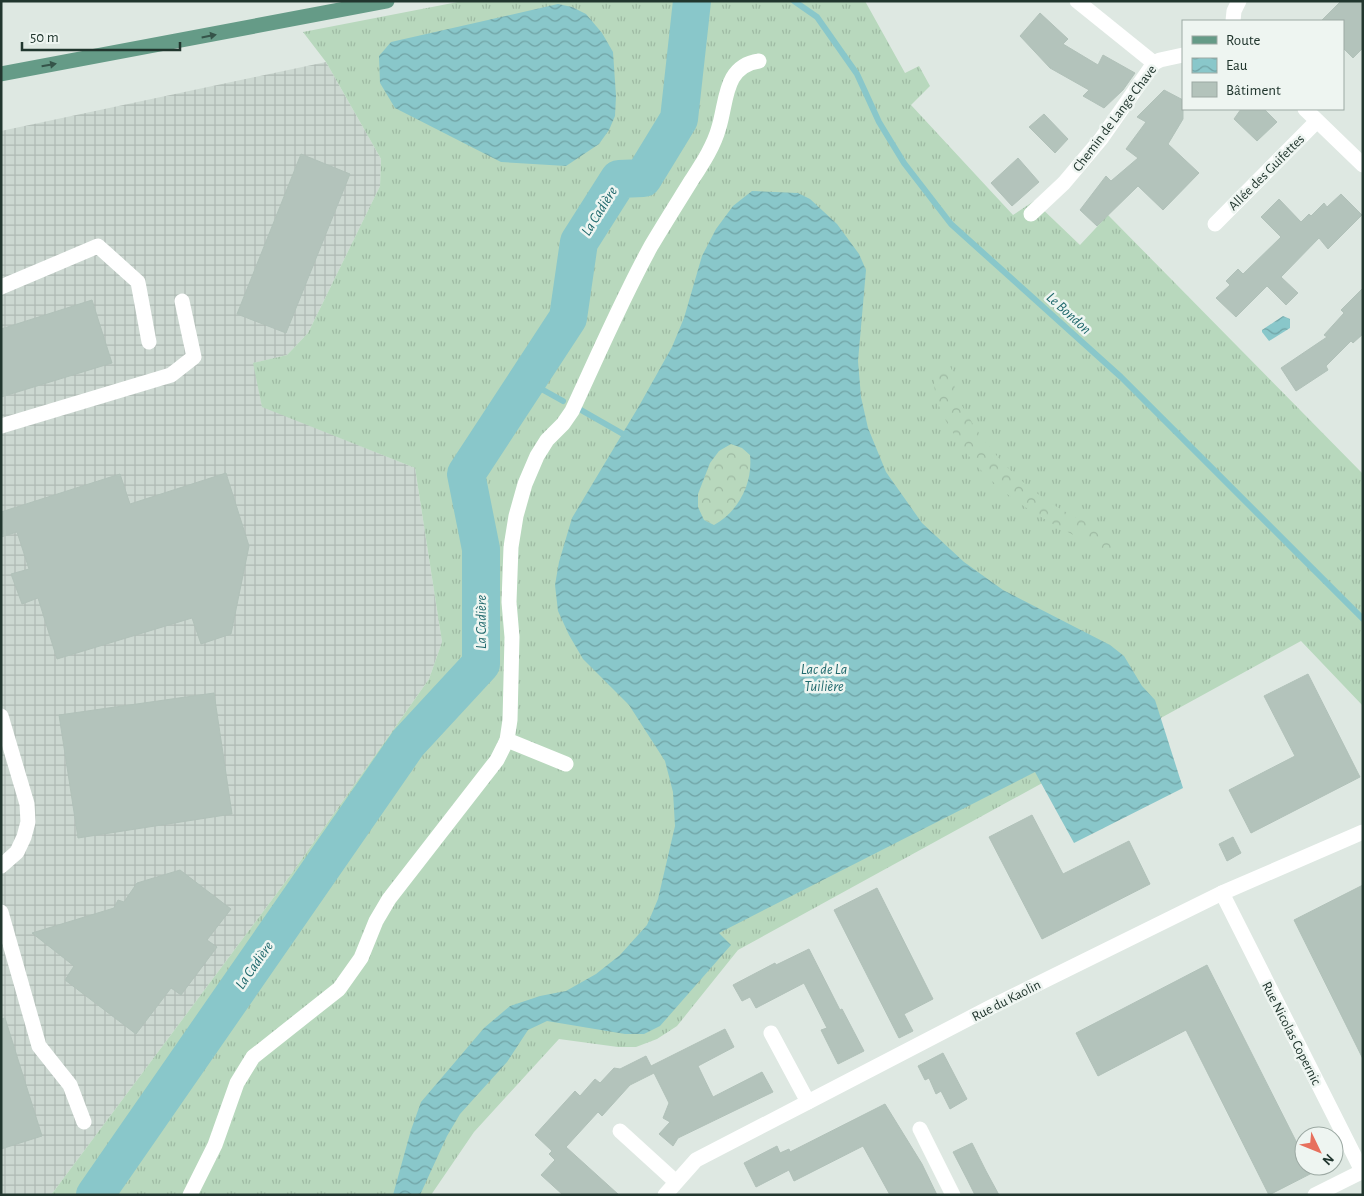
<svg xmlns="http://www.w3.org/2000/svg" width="1364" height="1196" viewBox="0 0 1364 1196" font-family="'Alegreya Sans',sans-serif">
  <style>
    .industrial { fill: url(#industrial-grid) }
    .grass { fill: url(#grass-tufts) }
    .forest { fill: url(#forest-crowns) }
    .water { fill: url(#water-waves); fill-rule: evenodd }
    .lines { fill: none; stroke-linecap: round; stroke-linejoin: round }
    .stream { stroke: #89c7ca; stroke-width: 6 }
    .river { stroke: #89c7ca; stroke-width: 38 }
    .building { fill: #b3c3bb; stroke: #b1c1b9 }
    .minor { stroke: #fff; stroke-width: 15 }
    .major { stroke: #659b87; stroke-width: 15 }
    .oneway { fill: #355449 }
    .labels { text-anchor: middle; stroke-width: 5; stroke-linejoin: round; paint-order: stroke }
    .street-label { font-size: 14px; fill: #21362e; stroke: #eef5f1 }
    .water-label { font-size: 15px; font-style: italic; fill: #20696d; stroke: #eef5f1 }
  </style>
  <defs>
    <pattern id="industrial-grid" width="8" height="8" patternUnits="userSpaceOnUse" patternTransform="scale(1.25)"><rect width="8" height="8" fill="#ccd8d1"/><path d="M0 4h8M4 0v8" fill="none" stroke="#afbab4"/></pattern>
    <pattern id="grass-tufts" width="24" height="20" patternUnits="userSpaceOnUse" patternTransform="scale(1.25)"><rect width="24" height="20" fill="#b8d8bd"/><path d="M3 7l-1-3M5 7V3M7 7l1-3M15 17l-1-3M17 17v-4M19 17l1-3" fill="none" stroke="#9ebaa3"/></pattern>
    <pattern id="forest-crowns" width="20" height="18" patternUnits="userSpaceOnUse" patternTransform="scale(1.25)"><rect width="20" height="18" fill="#b8d8bd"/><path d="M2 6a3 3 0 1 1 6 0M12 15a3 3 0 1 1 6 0" fill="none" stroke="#9ebaa3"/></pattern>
    <pattern id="water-waves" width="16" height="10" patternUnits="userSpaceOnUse" patternTransform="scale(1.25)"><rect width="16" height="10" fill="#89c7ca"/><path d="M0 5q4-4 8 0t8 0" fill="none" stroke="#70a2a4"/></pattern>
  </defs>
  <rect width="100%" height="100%" fill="#dee8e2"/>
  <polygon class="industrial" points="326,62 381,159 380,186 308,333 287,355 254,363 262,406 415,468 442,642 429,679 292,873 51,1195 1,1195 1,131"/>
  <polygon class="grass" points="463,1 865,1 905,73 919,66 930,86 911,105 1013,215 1034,201 1080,245 1108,215 1363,474 1363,706 1301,641 738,950 677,1026 657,1039 636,1047 618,1047 559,1039 474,1132 431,1195 51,1195 292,873 429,679 442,642 415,468 262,407 253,363 287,355 308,333 380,186 381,159 326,62 303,32"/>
  <g class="forest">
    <path d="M946 361C957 375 951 374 955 388 957 397 963 408 968 416 993 458 1028 492 1071 515 1083 522 1097 525 1110 530L1112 537 1111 554C1050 523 992 497 955 436 949 426 943 417 939 406 933 386 930 376 946 361Z"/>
    <path d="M731 444 742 448 750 455C753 484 739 510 715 525L704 520 698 507V494L710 463 719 451Z"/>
  </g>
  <g class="water">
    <polygon points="558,4 572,7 586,14 602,33 613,52 616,96 615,116 609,130 599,144 566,166 501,162 395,108 380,83 379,56 391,42"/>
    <path d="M752 191 798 193 810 199 837 224 859 254 866 270 858 361 861 397 868 428 886 472 922 523 964 562 1003 590 1110 645 1124 656 1142 686 1155 700 1183 788 1074 843 1035 772 719 933 731 945 660 1026 644 1034H625L547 1021 528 1030 507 1062 460 1114 447 1136 420 1195H393L411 1130 421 1102 484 1028 510 1006 540 996 566 991 596 974 620 955 647 925 658 899 675 826 673 792 665 761 629 705 583 659 569 635 558 611 555 585 559 562 572 518 639 406 672 347 684 318 702 256 716 229 733 206ZM731 444 742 448 750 455C753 483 739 511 714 525L704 520 698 507V494L710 463 719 451Z"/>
    <polygon points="1283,316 1290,319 1290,328 1269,341 1262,332 1262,330"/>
  </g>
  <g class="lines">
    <g class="stream">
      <polyline points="794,1 817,17 857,74 879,122 904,163 951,224 1121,377 1363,619"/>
      <polyline points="527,381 563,401"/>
      <polyline points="581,410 630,438"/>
    </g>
    <polyline class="river" points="95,1195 408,743 481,664 481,549 466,474 568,318 579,242 619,179 643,178 679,119 692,1"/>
  </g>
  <g class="building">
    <polygon points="1341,1 1363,1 1363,48 1353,58 1343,48 1343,21 1321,21"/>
    <polygon points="1040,13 1068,39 1063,44 1098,65 1103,55 1135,73 1123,90 1104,108 1083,96 1089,90 1050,68 1020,36"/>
    <polygon points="1164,90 1183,100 1183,119 1168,144 1199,173 1163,210 1138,186 1097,226 1080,210 1106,176 1111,181 1138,158 1126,149 1146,122 1137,117"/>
    <polygon points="1241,109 1264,109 1277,122 1257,141 1234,119"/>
    <polygon points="1044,114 1068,139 1055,153 1029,127"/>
    <polygon points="301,154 350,174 286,333 237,314"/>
    <polygon points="1018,158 1039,182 1012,206 991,183"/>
    <polygon points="1341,194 1362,215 1328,249 1319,238 1281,277 1298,293 1286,305 1267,286 1236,317 1216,298 1230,285 1226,281 1238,269 1243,274 1281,237 1261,217 1279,199 1301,222 1309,214 1311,216 1324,203 1327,207"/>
    <polygon points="1363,288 1363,334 1353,343 1351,341 1326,366 1328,370 1296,391 1281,368 1327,337 1324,335 1344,313 1341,310"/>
    <polygon points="92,300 112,363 1,397 1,329"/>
    <polygon points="226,473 249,546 231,634 201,644 192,618 57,659 38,598 22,604 11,574 29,569 17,532 1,537 1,512 120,474 130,504"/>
    <polygon points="1308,674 1360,777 1251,833 1229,790 1295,756 1264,696"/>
    <polygon points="214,693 232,814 78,838 59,715"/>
    <polygon points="1032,815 1063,874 1129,841 1150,884 1042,939 989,837"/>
    <polygon points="1233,837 1241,853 1227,861 1219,844"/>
    <polygon points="180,870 231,909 207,940 217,947 181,995 171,988 136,1034 65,980 74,966 32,933 114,908 118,900 124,902 137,883"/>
    <polygon points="1363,885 1363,1059 1294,920"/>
    <polygon points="877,888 933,999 904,1014 913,1031 899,1038 834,910"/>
    <polygon points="809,949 840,1010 842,1009 864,1051 838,1064 821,1030 827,1028 804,983 756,1008 750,997 742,1001 733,985 775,963 776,965"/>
    <polygon points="1207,965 1304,1157 1304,1166 1309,1166 1312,1173 1269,1195 1186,1030 1098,1076 1076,1033"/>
    <polygon points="5,1018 42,1136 1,1149 1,1019"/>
    <polygon points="725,1029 734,1047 698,1066 713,1097 762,1072 773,1092 678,1138 673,1146 659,1134 670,1122 663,1118 669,1103 654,1073 630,1085 602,1116 598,1112 566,1147 619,1195 563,1195 541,1175 555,1160 549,1154 552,1151 535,1135 575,1091 580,1096 595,1079 600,1083 614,1068 620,1069 646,1056 651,1066"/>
    <polygon points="943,1053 967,1099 950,1109 941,1091 936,1094 929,1078 925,1080 918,1066"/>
    <polygon points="885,1104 922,1164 937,1195 890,1195 863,1146 794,1181 789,1170 756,1187 744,1163 777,1146 780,1153 789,1149 790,1152"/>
    <polygon points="972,1143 986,1171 999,1195 975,1195 968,1181 953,1152"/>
  </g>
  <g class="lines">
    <g class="minor">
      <polyline points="1077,1 1154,63"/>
      <polyline points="1233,21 1234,11 1239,1"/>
      <polyline points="1305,109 1363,165"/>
      <polyline points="1031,214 1064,183 1101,139 1154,63 1160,60 1183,55"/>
      <polyline points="1215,224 1317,121"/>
      <polyline points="1,287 98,246 138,282 149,342"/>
      <polyline points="1,426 171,375 194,357 182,301"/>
      <polyline points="1,716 27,804 28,822 24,837 17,852 1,866"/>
      <polyline points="507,740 566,764"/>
      <polyline points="1222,893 1363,1173"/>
      <polyline points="1,912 39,1046 70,1085 84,1122"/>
      <polyline points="771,1033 808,1102"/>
      <polyline points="920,1129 953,1195"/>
      <polyline points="620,1131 676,1182"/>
      <path d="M190 1195 215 1145 237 1083 253 1057 339 989 361 958 376 921 389 899 497 760 507 740 510 720 512 637 509 602 511 547 516 516 525 484 537 456 547 440 563 424 572 411C598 355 622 299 651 246 664 224 678 202 691 181 702 164 714 146 719 127 727 101 724 66 759 61"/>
      <polyline points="665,1195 696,1160 808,1102 991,1007 1222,893 1363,832"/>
      <polyline points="1315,1195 1363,1171"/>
    </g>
    <polyline class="major" points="1,74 387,1"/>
  </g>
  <defs><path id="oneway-solid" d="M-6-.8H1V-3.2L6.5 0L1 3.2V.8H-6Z" transform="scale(1.25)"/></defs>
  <g class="oneway">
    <use href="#oneway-solid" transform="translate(209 36) rotate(-11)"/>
    <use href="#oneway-solid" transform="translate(49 65) rotate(-10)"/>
  </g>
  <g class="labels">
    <g class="street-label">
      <text transform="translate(1114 118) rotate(-53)" y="5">Chemin de Lange Chave</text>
      <text transform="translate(1266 172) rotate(-45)" y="5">Allée des Guifettes</text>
      <text transform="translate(1006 1000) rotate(-27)" y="5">Rue du Kaolin</text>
      <text transform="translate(1292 1033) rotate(63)" y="5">Rue Nicolas Copernic</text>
    </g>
    <g class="water-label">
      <text transform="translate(599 211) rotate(-58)" y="5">La Cadière</text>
      <text transform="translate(1069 313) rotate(42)" y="5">Le Bondon</text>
      <text transform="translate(481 622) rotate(-90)" y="5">La Cadière</text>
      <text x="824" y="674">Lac de La<tspan x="824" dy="17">Tuilière</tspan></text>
      <text transform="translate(254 965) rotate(-55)" y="5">La Cadière</text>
    </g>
  </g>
  <rect width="1364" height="1196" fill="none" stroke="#21362e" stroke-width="5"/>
  <rect x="1182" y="20" width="162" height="90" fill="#eef5f1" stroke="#9ca9a3"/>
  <rect x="1192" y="36" width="25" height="8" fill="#659b87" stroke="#9ca9a3"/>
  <text x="1226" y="45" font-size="15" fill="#21362e">Route</text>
  <rect x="1192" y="58" width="25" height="15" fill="url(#water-waves)" stroke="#9ca9a3"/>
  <text x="1226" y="70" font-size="15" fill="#21362e">Eau</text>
  <rect x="1192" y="82" width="25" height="15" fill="#b3c3bb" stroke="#9ca9a3"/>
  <text x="1226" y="95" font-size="15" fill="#21362e">Bâtiment</text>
  <g transform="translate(1319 1151) rotate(133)"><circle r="24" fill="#eef5f1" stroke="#9ca9a3"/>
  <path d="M0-4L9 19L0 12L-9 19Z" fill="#e7705d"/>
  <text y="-8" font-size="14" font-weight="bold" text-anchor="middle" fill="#21362e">N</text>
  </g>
  <path d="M22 42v8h158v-8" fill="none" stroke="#21362e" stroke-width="2.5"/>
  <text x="30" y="42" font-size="15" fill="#21362e" stroke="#eef5f1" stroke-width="4" paint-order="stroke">50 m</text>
</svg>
